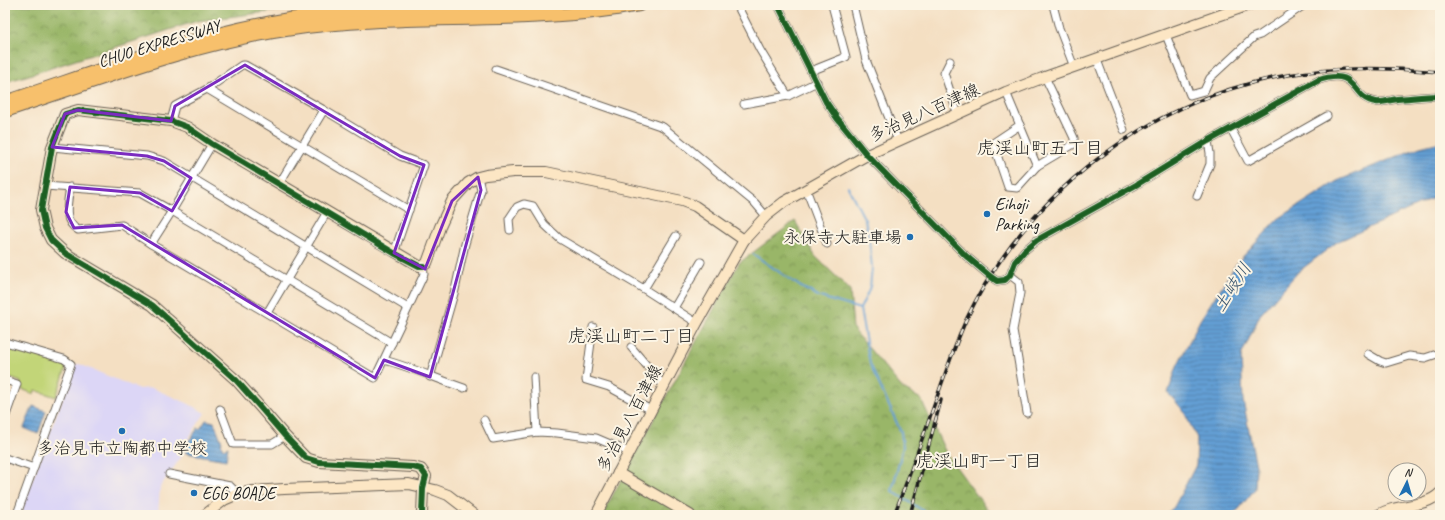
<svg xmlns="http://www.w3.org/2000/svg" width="1445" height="520" viewBox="0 0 1445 520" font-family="Caveat,'Klee One',sans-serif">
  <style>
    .built { fill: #dcd6f6 }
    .forest { fill: url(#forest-crowns); stroke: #5a6942 }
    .pitch { fill: #c2d578; stroke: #6f784a }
    .water { fill: url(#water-rules); stroke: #405e78 }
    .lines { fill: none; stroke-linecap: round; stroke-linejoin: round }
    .stream { stroke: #649fd4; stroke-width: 2 }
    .street-casing { stroke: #686056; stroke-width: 9 }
    .secondary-casing { stroke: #686056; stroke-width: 12 }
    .highway-casing { stroke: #686056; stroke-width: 14 }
    .street { stroke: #fff; stroke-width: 7 }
    .secondary { stroke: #fce6c4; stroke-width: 10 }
    .highway { stroke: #f7c06c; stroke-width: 12 }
    .rail-casing { stroke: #1c1c1c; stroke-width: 3.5 }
    .rail { stroke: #fcf5e5; stroke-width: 2; stroke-dasharray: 6; stroke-linecap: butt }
    .cycleway-casing { stroke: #fcf5e5; stroke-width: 8 }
    .cycleway { stroke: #1b5e20; stroke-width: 6 }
    .marked { fill: none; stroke: #7b2cbf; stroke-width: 3; stroke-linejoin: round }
    .poi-dot { fill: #1f6fb2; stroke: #fcf5e5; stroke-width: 1.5 }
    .labels { text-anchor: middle; stroke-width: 4; stroke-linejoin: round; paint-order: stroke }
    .street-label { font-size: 17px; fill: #1c1c1c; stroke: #fcf5e5 }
    .poi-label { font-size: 17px; fill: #1c1c1c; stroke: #fcf5e5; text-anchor: start }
    .neighbourhood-label { font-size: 18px; fill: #1c1c1c; stroke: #fcf5e5 }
    .water-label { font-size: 18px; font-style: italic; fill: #3c576f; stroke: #fcf5e5 }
  </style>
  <defs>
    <pattern id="forest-crowns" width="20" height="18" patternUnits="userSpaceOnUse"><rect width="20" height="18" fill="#99b668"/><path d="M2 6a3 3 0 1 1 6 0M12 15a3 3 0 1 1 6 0" fill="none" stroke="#7c9355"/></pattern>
    <pattern id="water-rules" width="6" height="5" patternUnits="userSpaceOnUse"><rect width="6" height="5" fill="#649fd4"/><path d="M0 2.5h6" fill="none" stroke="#5281ab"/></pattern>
  </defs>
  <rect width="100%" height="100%" fill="#fcf5e5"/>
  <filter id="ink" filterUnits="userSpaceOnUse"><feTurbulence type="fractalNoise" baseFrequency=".025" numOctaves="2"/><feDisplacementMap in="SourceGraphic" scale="8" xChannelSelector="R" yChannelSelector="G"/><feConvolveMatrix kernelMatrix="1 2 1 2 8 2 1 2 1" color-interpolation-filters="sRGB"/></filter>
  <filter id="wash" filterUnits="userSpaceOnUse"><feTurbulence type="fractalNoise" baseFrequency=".012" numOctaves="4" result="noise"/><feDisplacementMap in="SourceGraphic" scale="16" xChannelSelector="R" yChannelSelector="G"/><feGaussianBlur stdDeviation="0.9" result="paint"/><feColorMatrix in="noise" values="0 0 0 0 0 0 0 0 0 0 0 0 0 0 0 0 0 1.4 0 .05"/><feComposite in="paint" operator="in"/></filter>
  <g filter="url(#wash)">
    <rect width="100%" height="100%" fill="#f4dfc2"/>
    <polygon class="built" points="79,364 139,389 152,388 187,403 205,413 181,450 184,453 160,487 158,515 28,515 23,513 23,505 75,365"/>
    <g class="forest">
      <polygon points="5,5 322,5 197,21 29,75 5,82"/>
      <polygon points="795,221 815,256 850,290 853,329 903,389 921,399 946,453 991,515 602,515 739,263"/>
    </g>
    <polygon class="pitch" points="5,345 63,362 67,366 56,397 35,390 34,394 19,388 21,382 5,376"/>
    <g class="water">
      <polygon points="1440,142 1440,195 1337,242 1298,272 1260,315 1241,356 1243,400 1256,466 1255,489 1239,509 1231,515 1165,515 1174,507 1196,465 1197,438 1183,410 1168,393 1177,366 1200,320 1237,263 1278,219 1337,181 1420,147"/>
      <polygon points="33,406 46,411 38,434 24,428"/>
      <polygon points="206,420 214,422 222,442 221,444 223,449 228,447 226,460 186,453 184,448 198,428 200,429"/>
    </g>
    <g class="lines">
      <g class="stream">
        <polyline points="848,187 865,220 869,240 872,267 870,288 860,309 870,364 901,432 903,447 892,491 930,515"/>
        <polyline points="753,254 801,287 820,297 860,309"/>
      </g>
    </g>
  </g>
  <g filter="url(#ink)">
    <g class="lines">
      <defs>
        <g id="street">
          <polyline points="737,5 760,50 788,96"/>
          <path d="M778 5 826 102 837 118 867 155 966 256 991 277 997 281 1005 280 1010 275 1015 262 1025 250 1037 240 1136 185 1208 141 1319 80C1360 67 1349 98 1376 102 1382 103 1391 100 1397 99 1412 98 1425 96 1440 96"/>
          <polyline points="853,5 866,60 898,141"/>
          <polyline points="1053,5 1059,28 1074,67"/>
          <polyline points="1166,35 1190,95 1204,91 1210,78 1254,37 1260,35 1304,5"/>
          <polyline points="1097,60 1124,130"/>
          <polyline points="950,61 944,73 958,115"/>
          <polyline points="496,69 663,127 744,194 755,203 766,216"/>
          <polyline points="811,71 846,57 832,5"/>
          <polyline points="207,89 242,65 245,65 324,110"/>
          <polyline points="1006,92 1037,166"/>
          <polyline points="744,104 788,96 817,82"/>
          <polyline points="171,121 175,106 207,89 409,210"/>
          <polyline points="1020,125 993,143 1008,187 1017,188 1037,166 1074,144 1074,138 1045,77"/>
          <polyline points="1231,129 1248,161 1327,116"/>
          <polyline points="52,147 147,156 164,161 408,308"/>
          <polyline points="279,184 324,110 400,156 424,165 394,253"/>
          <polyline points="45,186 140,193 172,211 392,343"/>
          <path d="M70 187C68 202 62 221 78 230L122 225 151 244 375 378 405 315 424 274 423 266"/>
          <polyline points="806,189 827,244"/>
          <polyline points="1197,196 1210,164 1210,153 1208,141"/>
          <polyline points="510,230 509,219 517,207 524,204 533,206 544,224 560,239 644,289 697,323"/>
          <polyline points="151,244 172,211 212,144"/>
          <polyline points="1010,275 1019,282 1020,293 1013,330 1027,413"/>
          <polyline points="644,289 676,236"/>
          <polyline points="674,308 701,262"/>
          <polyline points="267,313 327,212"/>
          <polyline points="593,327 586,380 609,387 651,410"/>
          <polyline points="5,342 64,359 71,364 17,514"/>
          <polyline points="631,347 664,386"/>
          <polyline points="1368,354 1380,361 1386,363 1409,356 1425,358 1440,353"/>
          <path d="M384 360C411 367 437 379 464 388"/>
          <polyline points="430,377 455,290 465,244 481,190 478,177"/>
          <polyline points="534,377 537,432"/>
          <polyline points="5,380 17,384 5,418"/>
          <polyline points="220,409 233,444 272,444 285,436"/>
          <polyline points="484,420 493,439 537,432 557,433 596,438 629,452"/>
          <polyline points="5,458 34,468"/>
          <polyline points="169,474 230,486 238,494"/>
        </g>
        <g id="secondary">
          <polyline points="618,473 690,515"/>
          <polyline points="205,515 224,500 238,494 253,491 284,489 409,484 435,490 448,495 474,515"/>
          <polyline points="422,515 423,488 426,476 421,469 413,467 319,462 306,458 285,436 260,407 236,380 152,305 65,253 51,240 45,228 41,210 52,147 65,114 78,110 171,121 187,127 212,144 419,266 423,266 427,263 440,227 452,201 468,183 478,177 486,175 513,172 546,172 682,201 695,206 744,240"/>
          <polyline points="596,515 697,323 744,240 766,216 784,202 867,155 1006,92 1045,77 1249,5"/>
          <path d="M1378 515C1396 503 1424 509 1440 493"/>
        </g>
        <g id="highway">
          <path d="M5 102C99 71 191 35 289 19 378 5 469 11 558 5"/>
          <path d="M5 111C100 80 193 43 292 29 407 12 524 27 639 5"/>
        </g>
      </defs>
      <use href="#street" class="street-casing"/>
      <use href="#secondary" class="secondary-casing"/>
      <use href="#highway" class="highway-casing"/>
      <use href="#street" class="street"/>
      <use href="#secondary" class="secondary"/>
      <use href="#highway" class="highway"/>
      <defs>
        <g id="rail">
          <path d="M894 515C909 476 923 437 937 397 946 371 955 345 966 320 1026 194 1149 99 1288 75 1338 66 1389 68 1440 72"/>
          <polyline points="910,515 941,400"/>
        </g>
      </defs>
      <use href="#rail" class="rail-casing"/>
      <use href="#rail" class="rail"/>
      <defs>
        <g id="cycleway">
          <path d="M778 5 826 102 837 118 867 155 966 256 991 277 997 281 1005 280 1010 275 1015 262 1025 250 1037 240 1136 185 1208 141 1319 80C1360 67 1349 98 1376 102 1382 103 1391 100 1397 99 1412 98 1425 96 1440 96"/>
          <polyline points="422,515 423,488 426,476 421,469 413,467 319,462 306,458 285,436 260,407 236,380 152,305 65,253 51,240 45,228 41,210 52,147 65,114 78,110 171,121 187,127 212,144 394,253 419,266 423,266"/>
        </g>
      </defs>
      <use href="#cycleway" class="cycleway-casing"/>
      <use href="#cycleway" class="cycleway"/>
    </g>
  </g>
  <path class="marked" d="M245 65 400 156 424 165 394 253 425 269 452 201 478 177 481 190 430 377 384 360 375 378 122 225 74 228 66 212 70 187 140 193 172 211 191 178 164 161 147 156 52 147 65 114 78 110 171 121 175 106Z"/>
  <g class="poi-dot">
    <circle cx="987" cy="214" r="4"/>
    <circle cx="910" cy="237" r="4"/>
    <circle cx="122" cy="431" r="4"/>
    <circle cx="194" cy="493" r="4"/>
  </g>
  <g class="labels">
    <g class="street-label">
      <text transform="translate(159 43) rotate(-17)" y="6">CHUO EXPRESSWAY</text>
      <text transform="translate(924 112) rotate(-24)" y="6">多治見八百津線</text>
      <text transform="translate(629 418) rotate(-62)" y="6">多治見八百津線</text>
    </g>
    <g class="poi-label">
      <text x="995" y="210">Eihoji<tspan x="995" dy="20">Parking</tspan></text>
      <text x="902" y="243" text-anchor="end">永保寺大駐車場</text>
      <text x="122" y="454" text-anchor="middle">多治見市立陶都中学校</text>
      <text x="202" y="499">EGG BOADE</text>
    </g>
    <g class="neighbourhood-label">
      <text x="1040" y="154">虎渓山町五丁目</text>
      <text x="631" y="342">虎渓山町二丁目</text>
      <text x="979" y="467">虎渓山町一丁目</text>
    </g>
    <g class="water-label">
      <text transform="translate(1232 287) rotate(-57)" y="6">土岐川</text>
    </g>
  </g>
  <rect width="1445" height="520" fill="none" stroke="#fcf5e5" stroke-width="20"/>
  <g transform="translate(1407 482) rotate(5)"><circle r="19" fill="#fcf5e5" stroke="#a29e95"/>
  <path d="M0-3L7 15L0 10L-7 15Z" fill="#1f6fb2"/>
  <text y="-6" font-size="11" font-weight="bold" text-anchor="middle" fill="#1c1c1c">N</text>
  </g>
</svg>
